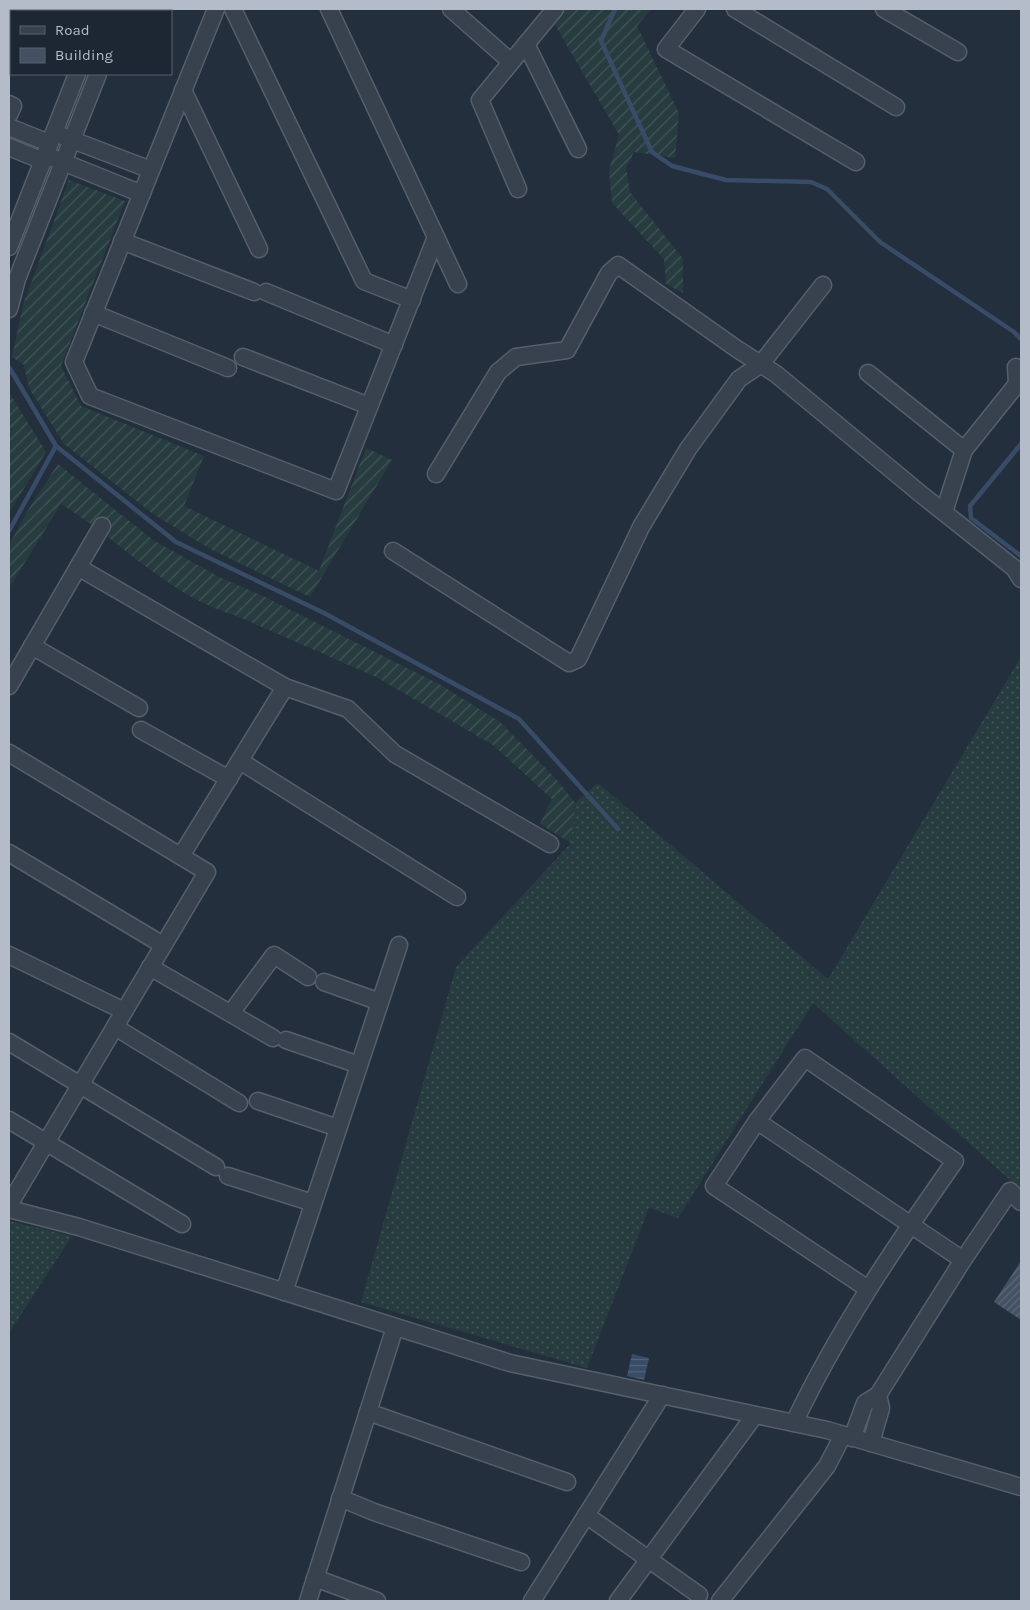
<svg xmlns="http://www.w3.org/2000/svg" width="1030" height="1610" viewBox="0 0 1030 1610" font-family="Karla,sans-serif">
  <style>
    .grass { fill: url(#grass-dots) }
    .garden { fill: url(#garden-furrows) }
    .water { fill: url(#water-rules) }
    .lines { fill: none; stroke-linecap: round; stroke-linejoin: round }
    .stream { stroke: #394c67; stroke-width: 4.5 }
    .building { fill: url(#building-hatch) }
    .minor-casing { stroke: #565f6c; stroke-width: 19 }
    .minor { stroke: #38414e; stroke-width: 16 }
  </style>
  <defs>
    <pattern id="grass-dots" width="8" height="8" patternUnits="userSpaceOnUse" patternTransform="scale(1.25)"><rect width="8" height="8" fill="#263c3f"/><path d="M2 2h.1M6 6h.1" fill="none" stroke="#435659" stroke-width="1.8" stroke-linecap="round"/></pattern>
    <pattern id="garden-furrows" width="10" height="10" patternUnits="userSpaceOnUse" patternTransform="scale(1.25)"><rect width="10" height="10" fill="#263c3f"/><path d="M-1 1l2-2M0 10L10 0M9 11l2-2" fill="none" stroke="#435659"/></pattern>
    <pattern id="water-rules" width="6" height="5" patternUnits="userSpaceOnUse" patternTransform="scale(1.25)"><rect width="6" height="5" fill="#394c67"/><path d="M0 2.5h6" fill="none" stroke="#53647b"/></pattern>
    <pattern id="building-hatch" width="6" height="6" patternUnits="userSpaceOnUse" patternTransform="scale(1.25)"><rect width="6" height="6" fill="#455162"/><path d="M-1 1l2-2M0 6l6-6M5 7l2-2" fill="none" stroke="#5d6877"/></pattern>
  </defs>
  <rect width="100%" height="100%" fill="#242f3e"/>
  <g class="grass">
    <polygon points="1021,657 1021,1190 813,1003 678,1218 649,1208 587,1368 361,1302 456,967 571,843 575,803 598,783 828,979"/>
    <polygon points="9,1221 72,1236 9,1333"/>
  </g>
  <g class="garden">
    <polygon points="566,9 651,9 637,26 679,113 675,158 634,152 626,168 630,192 683,259 683,293 666,284 664,259 612,203 609,170 619,135 554,23"/>
    <polygon points="69,180 125,201 61,366 81,406 204,456 184,506 319,571 366,448 392,460 310,597 212,550 153,514 64,444 29,388 24,365 12,357 23,305"/>
    <polygon points="9,392 46,452 9,513"/>
    <path d="M58 464 153 540 221 578 261 595 441 685 500 722 559 782 575 803 571 843 540 824 552 799 493 745 376 677 237 616C169 597 120 540 61 504L9 588V545L28 510Z"/>
  </g>
  <polygon class="water" points="632,1354 649,1358 644,1380 627,1376"/>
  <g class="lines">
    <g class="stream">
      <polyline points="615,9 601,41 652,152 672,166 726,180 811,182 827,189 880,242 1014,332 1021,339"/>
      <polyline points="9,367 56,446 9,531"/>
      <polyline points="1021,444 970,506 971,518 1021,556"/>
      <polyline points="56,446 176,542 324,613 519,719 618,829"/>
    </g>
  </g>
  <polygon class="building" points="1021,1261 1021,1320 994,1302"/>
  <g class="lines">
    <defs>
      <g id="minor">
        <polyline points="216,9 74,362 90,396 336,491 436,237"/>
        <polyline points="233,9 364,281 412,300"/>
        <polyline points="329,9 458,284"/>
        <polyline points="451,9 511,62"/>
        <polyline points="697,9 666,49 856,162"/>
        <polyline points="735,9 896,107"/>
        <polyline points="884,9 958,52"/>
        <polyline points="101,11 102,9"/>
        <polyline points="122,11 123,9"/>
        <polyline points="9,28 11,29"/>
        <polyline points="526,44 578,149"/>
        <polyline points="183,90 259,249"/>
        <polyline points="9,104 13,106 9,115"/>
        <polyline points="9,127 49,143"/>
        <polyline points="62,136 151,170"/>
        <polyline points="9,147 43,161"/>
        <polyline points="53,158 142,194"/>
        <polyline points="518,189 480,100 555,9"/>
        <polyline points="122,241 254,292"/>
        <polyline points="9,247 77,74"/>
        <polyline points="266,292 394,345"/>
        <polyline points="9,309 17,279 98,74"/>
        <polyline points="93,313 228,368"/>
        <polyline points="243,357 369,406"/>
        <polyline points="868,373 964,450"/>
        <polyline points="436,474 498,372 516,357 567,350 609,273 618,265 737,349 776,374 922,495 1014,568 1021,579"/>
        <polyline points="944,512 964,450 1017,384 1016,367"/>
        <polyline points="393,551 569,663 578,659 641,527 688,449 739,379 761,364 823,285"/>
        <polyline points="78,567 285,687 348,709 395,754 550,844"/>
        <polyline points="32,646 139,708"/>
        <polyline points="9,686 102,526"/>
        <polyline points="141,730 229,779"/>
        <polyline points="9,753 207,872 9,1205"/>
        <polyline points="240,761 457,897"/>
        <polyline points="9,853 163,945"/>
        <polyline points="181,856 285,687"/>
        <polyline points="9,955 124,1011"/>
        <polyline points="150,967 273,1038"/>
        <polyline points="324,982 380,1002"/>
        <polyline points="231,1013 274,955 308,977"/>
        <polyline points="115,1027 239,1103"/>
        <polyline points="286,1040 359,1065"/>
        <polyline points="9,1042 216,1167"/>
        <polyline points="258,1101 338,1128"/>
        <polyline points="9,1120 182,1224"/>
        <polyline points="757,1121 714,1186 868,1289"/>
        <polyline points="228,1176 313,1203"/>
        <polyline points="9,1209 79,1227 510,1363 827,1430 1021,1487"/>
        <polyline points="284,1292 399,945"/>
        <polyline points="368,1412 567,1482"/>
        <path d="M794 1423C838 1330 896 1245 955 1161L805 1058 757 1121 963 1260"/>
        <polyline points="852,1438 865,1403 878,1395 963,1260 1010,1191 1021,1202"/>
        <polyline points="871,1443 881,1408 878,1395"/>
        <polyline points="340,1498 374,1512 521,1562"/>
        <polyline points="586,1515 699,1595"/>
        <polyline points="315,1578 377,1601"/>
        <polyline points="308,1601 395,1327"/>
        <polyline points="532,1601 662,1395"/>
        <polyline points="618,1601 755,1415"/>
        <polyline points="720,1601 827,1466 843,1435"/>
      </g>
    </defs>
    <use href="#minor" class="minor-casing"/>
    <use href="#minor" class="minor"/>
  </g>
  <rect width="1030" height="1610" fill="none" stroke="#b4bcc9" stroke-width="20"/>
  <rect x="10" y="10" width="162" height="65" fill="#1d2633" stroke="#59626f"/>
  <rect x="20" y="26" width="25" height="8" fill="#38414e" stroke="#59626f"/>
  <text x="55" y="35" font-size="15" fill="#b4bcc9">Road</text>
  <rect x="20" y="48" width="25" height="15" fill="#455162" stroke="#59626f"/>
  <text x="55" y="60" font-size="15" fill="#b4bcc9">Building</text>
</svg>
